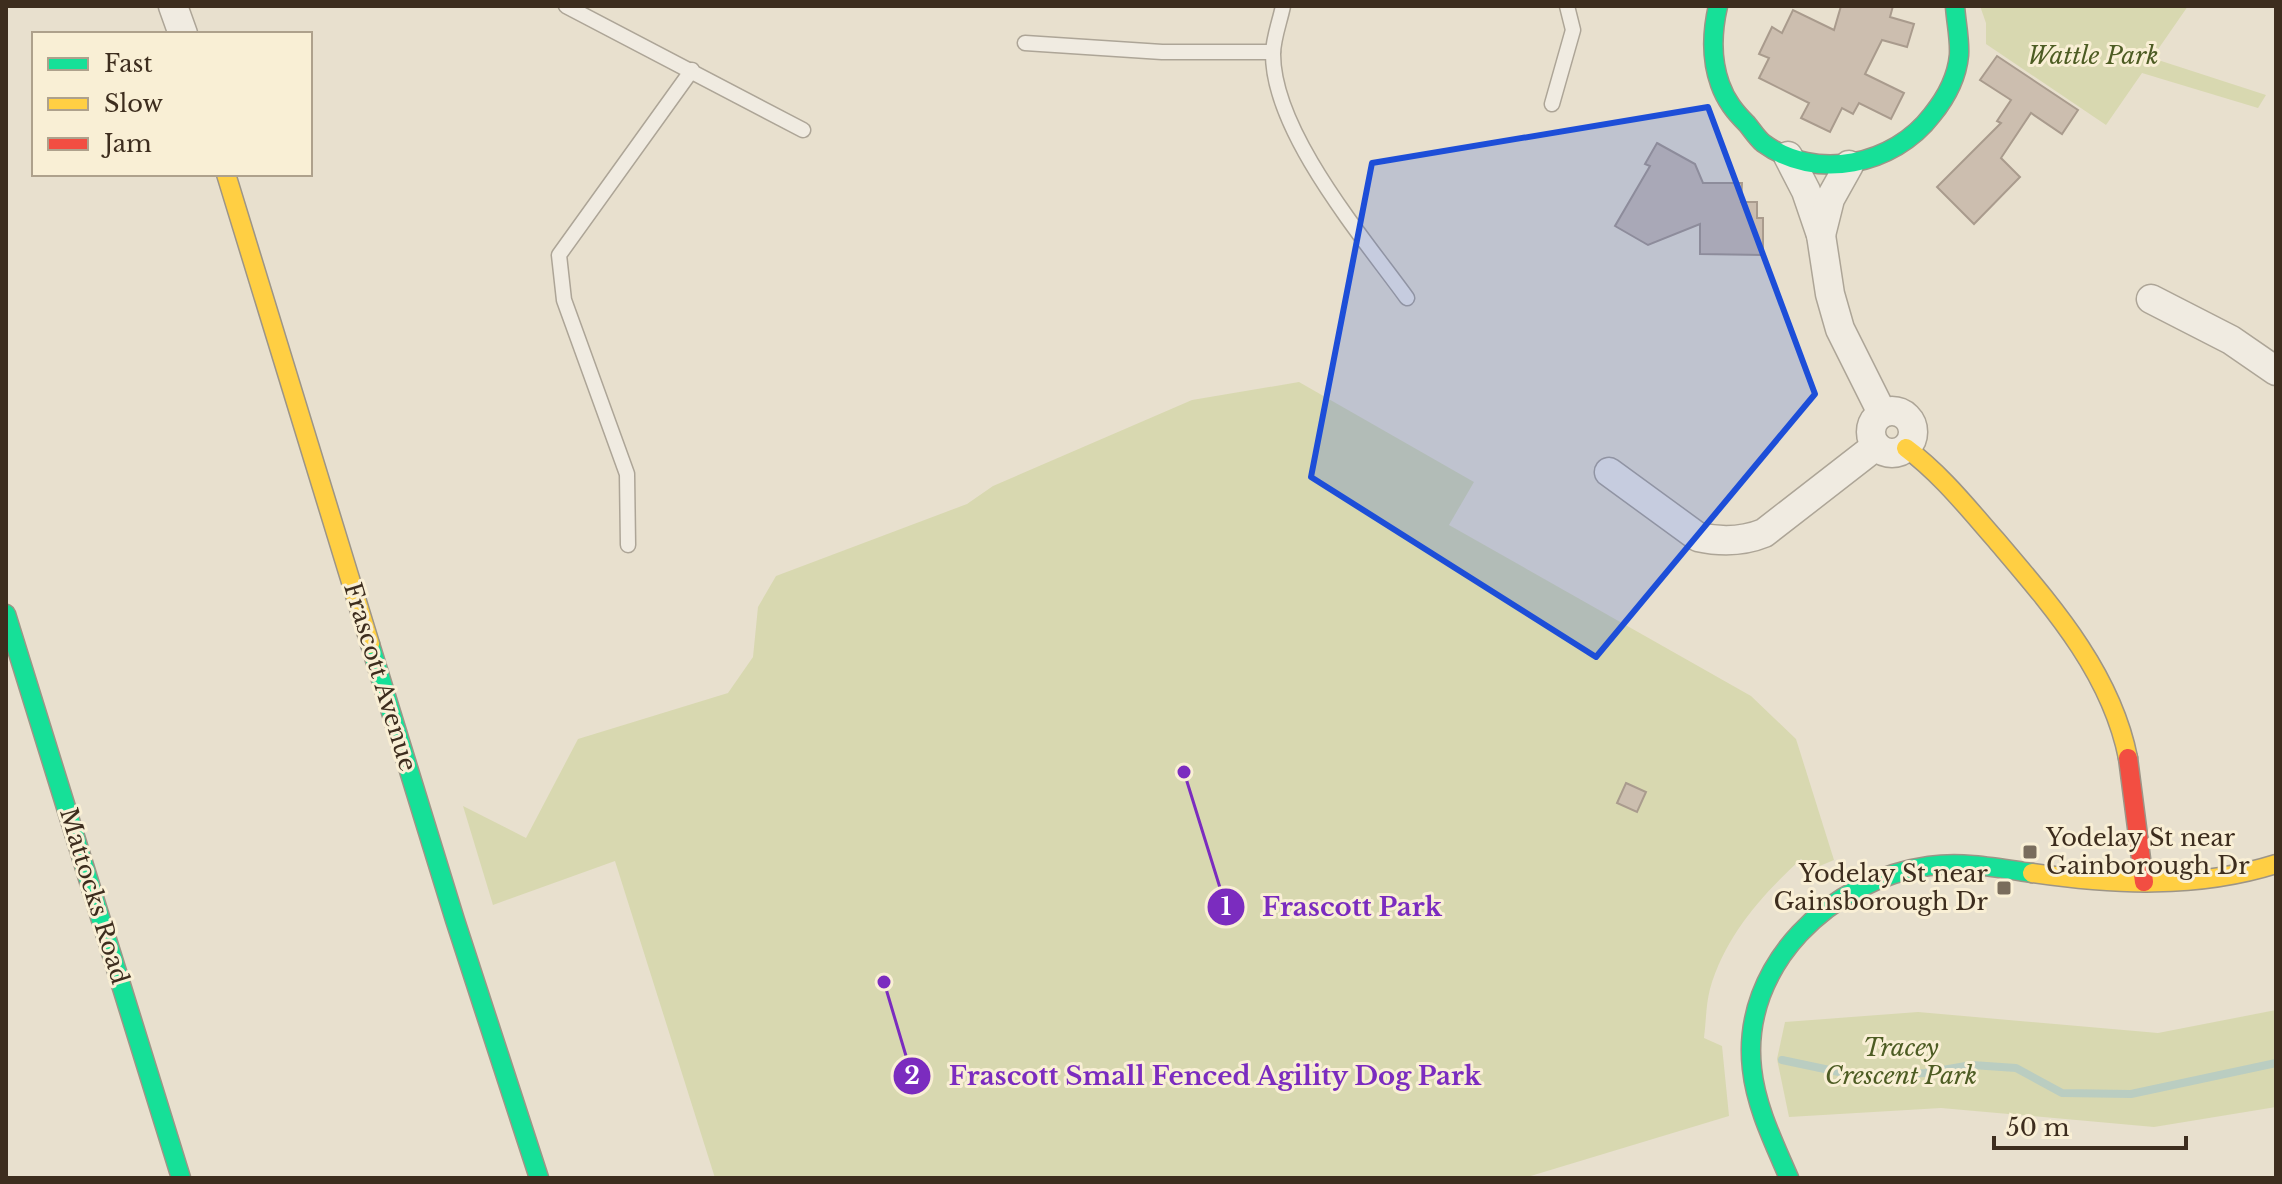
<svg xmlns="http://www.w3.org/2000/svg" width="2282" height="1184" viewBox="0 0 2282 1184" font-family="'Libre Baskerville',serif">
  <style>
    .green { fill: #d8d8b0 }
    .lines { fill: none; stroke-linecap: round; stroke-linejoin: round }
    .stream { stroke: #bacdc1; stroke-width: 8 }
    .building { fill: #ccbeaf; stroke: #a99b8d; stroke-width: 2 }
    .lane-casing { stroke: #ada597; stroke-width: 17 }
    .street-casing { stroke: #ada597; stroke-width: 31 }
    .fast-casing { stroke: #9d9587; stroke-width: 21 }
    .slow-casing { stroke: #9d9587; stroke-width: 21 }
    .jam-casing { stroke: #9d9587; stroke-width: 21 }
    .lane { stroke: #f0ebe1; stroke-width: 14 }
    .street { stroke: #f0ebe1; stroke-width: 28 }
    .fast { stroke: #16e098; stroke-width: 18 }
    .slow { stroke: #ffcf43; stroke-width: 18 }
    .jam { stroke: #f24e42; stroke-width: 18 }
    .marked { fill: #1d4ed8; fill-opacity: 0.2; stroke: #1d4ed8; stroke-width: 6; stroke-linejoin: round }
    .poi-dot { fill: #796c5c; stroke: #f9efd5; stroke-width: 3 }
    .labels { text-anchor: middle; stroke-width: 6; stroke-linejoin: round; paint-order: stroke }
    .park-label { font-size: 24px; font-style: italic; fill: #4d5c23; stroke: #f9efd5 }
    .street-label { font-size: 24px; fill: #3d2d1e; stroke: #f9efd5 }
    .poi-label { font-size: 24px; fill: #3d2d1e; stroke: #f9efd5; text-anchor: start }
    .leader { fill: none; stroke: #7b2cbf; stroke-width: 3 }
    .callout-dot { fill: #7b2cbf; stroke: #f9efd5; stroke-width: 3 }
    .mark-label { font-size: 24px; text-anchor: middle; font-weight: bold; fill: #fff }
    .callout-label { font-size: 26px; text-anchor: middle; font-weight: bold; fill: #7b2cbf; stroke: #f9efd5; stroke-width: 6; stroke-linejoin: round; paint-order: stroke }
  </style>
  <rect width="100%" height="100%" fill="#e8e0ce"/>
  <g class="green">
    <polygon points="1980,6 2188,6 2152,58 2266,95 2258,108 2142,73 2106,125 1986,44 1986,23"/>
    <path d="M1299 382 1474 482 1449 525 1751 696 1796 739 1834 860 1815 868 1801 859C1762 895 1725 936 1710 989 1706 1004 1706 1022 1704 1038L1722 1046 1729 1116 1524 1178H715L615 861 493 905 463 806 526 838 578 739 728 693 753 657 758 607 776 576 967 504 993 486 1192 400Z"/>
    <polygon points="2276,1010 2276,1107 2154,1127 1941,1108 1789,1117 1777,1059 1785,1022 1918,1012 2158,1033"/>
  </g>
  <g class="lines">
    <polyline class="stream" points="1782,1060 1858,1076 1925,1073 1972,1065 2016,1068 2062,1093 2131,1094 2276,1063"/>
  </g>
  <g class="building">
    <polygon points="1841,6 1893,6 1890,17 1914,24 1907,47 1882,40 1865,74 1904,93 1891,119 1859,103 1853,114 1842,108 1830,132 1801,118 1809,103 1759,78 1769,58 1759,54 1772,27 1782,33 1793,10 1834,30"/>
    <polygon points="1997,56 2078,110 2062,134 2031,113 2001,158 2020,177 1974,224 1937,187 2001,123 1997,121 2011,100 1980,80"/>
    <polygon points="1657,143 1695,164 1703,183 1742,183 1741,202 1757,202 1757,218 1763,218 1763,255 1700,254 1700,224 1648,245 1615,226 1650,166 1645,164"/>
    <polygon points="1626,783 1646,792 1637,812 1617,803"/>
  </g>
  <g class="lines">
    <defs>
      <g id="lane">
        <polyline points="566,6 803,130"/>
        <path d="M1283 6C1280 21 1273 39 1273 54 1273 132 1362 236 1407 298"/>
        <polyline points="1025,43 1162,52 1273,52"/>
        <polyline points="1552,104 1573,30 1567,6"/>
        <polyline points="628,545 627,474 564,300 559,255 692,70"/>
      </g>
      <g id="street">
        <polyline points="173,6 183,34"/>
        <polyline points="1788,156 1806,191 1821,235 1830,294 1840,329 1882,413"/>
        <polyline points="1821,235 1830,199 1849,165"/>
        <polyline points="2151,299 2231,340 2276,371"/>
        <circle cx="1892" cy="432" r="21"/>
        <path d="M1609 472 1698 537C1721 542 1742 542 1764 533L1876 446"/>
      </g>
      <g id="fast">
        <path d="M1718 6C1712 32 1711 59 1720 84 1726 101 1735 112 1747 124 1752 130 1757 138 1763 143 1816 182 1894 165 1932 115 1945 99 1957 77 1959 55 1960 39 1956 22 1955 6"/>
        <polyline points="6,614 181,1178"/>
        <polyline points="370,644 455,920 539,1178"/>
        <path d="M1789 1178C1774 1143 1756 1107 1752 1069 1740 965 1832 879 1929 866 1963 861 1998 868 2032 873"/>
      </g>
      <g id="slow">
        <polyline points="226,174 370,644"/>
        <path d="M1906 448C1941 474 1967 507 1996 540 2051 605 2111 672 2128 758"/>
        <path d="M2032 873C2113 885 2197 889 2276 864"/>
      </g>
      <polyline id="jam" points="2128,758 2144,882"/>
    </defs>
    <use href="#lane" class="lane-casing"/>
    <use href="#street" class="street-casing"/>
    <use href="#fast" class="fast-casing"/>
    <use href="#slow" class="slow-casing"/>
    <use href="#jam" class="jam-casing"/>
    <use href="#lane" class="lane"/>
    <use href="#street" class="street"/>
    <use href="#fast" class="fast"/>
    <use href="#slow" class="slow"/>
    <use href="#jam" class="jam"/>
  </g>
  <path class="marked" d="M1708 107 1815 394 1596 657 1311 477 1372 163Z"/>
  <g class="poi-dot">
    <rect x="2022" y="844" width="16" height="16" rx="4"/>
    <rect x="1996" y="880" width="16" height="16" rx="4"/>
  </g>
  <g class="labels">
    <g class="park-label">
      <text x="2093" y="64">Wattle Park</text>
      <text x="1901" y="1056">Tracey<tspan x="1901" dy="28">Crescent Park</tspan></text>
    </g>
    <g class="street-label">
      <text transform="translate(380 677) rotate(73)" y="8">Frascott Avenue</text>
      <text transform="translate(94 896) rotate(73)" y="8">Mattocks Road</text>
    </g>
    <g class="poi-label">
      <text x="2046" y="846">Yodelay St near<tspan x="2046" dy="28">Gainborough Dr</tspan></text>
      <text x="1988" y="882" text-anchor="end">Yodelay St near<tspan x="1988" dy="28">Gainsborough Dr</tspan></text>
    </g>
  </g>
  <path class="leader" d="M1184 772L1226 907M884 982L912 1076"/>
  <g class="callout-dot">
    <circle cx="1184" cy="772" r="8"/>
    <circle cx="884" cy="982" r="8"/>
    <circle cx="1226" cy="907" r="20"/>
    <circle cx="912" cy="1076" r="20"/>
  </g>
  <g class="mark-label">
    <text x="1226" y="915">1</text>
    <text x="912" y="1084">2</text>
  </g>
  <g class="callout-label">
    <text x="1352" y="916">Frascott Park</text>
    <text x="1215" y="1085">Frascott Small Fenced Agility Dog Park</text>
  </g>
  <rect width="2282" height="1184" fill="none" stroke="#3d2d1e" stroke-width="16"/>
  <rect x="32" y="32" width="280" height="144" fill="#f9efd5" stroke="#aea18c" stroke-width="2"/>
  <rect x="48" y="58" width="40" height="12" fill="#16e098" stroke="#aea18c" stroke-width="2"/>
  <text x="104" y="72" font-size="24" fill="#3d2d1e">Fast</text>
  <rect x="48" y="98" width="40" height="12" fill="#ffcf43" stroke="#aea18c" stroke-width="2"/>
  <text x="104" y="112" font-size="24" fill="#3d2d1e">Slow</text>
  <rect x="48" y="138" width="40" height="12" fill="#f24e42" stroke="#aea18c" stroke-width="2"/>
  <text x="104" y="152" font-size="24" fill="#3d2d1e">Jam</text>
  <path d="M1994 1136v12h192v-12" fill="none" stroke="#3d2d1e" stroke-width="4"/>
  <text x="2006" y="1136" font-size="24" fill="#3d2d1e" stroke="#f9efd5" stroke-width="6" paint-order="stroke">50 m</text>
</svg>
